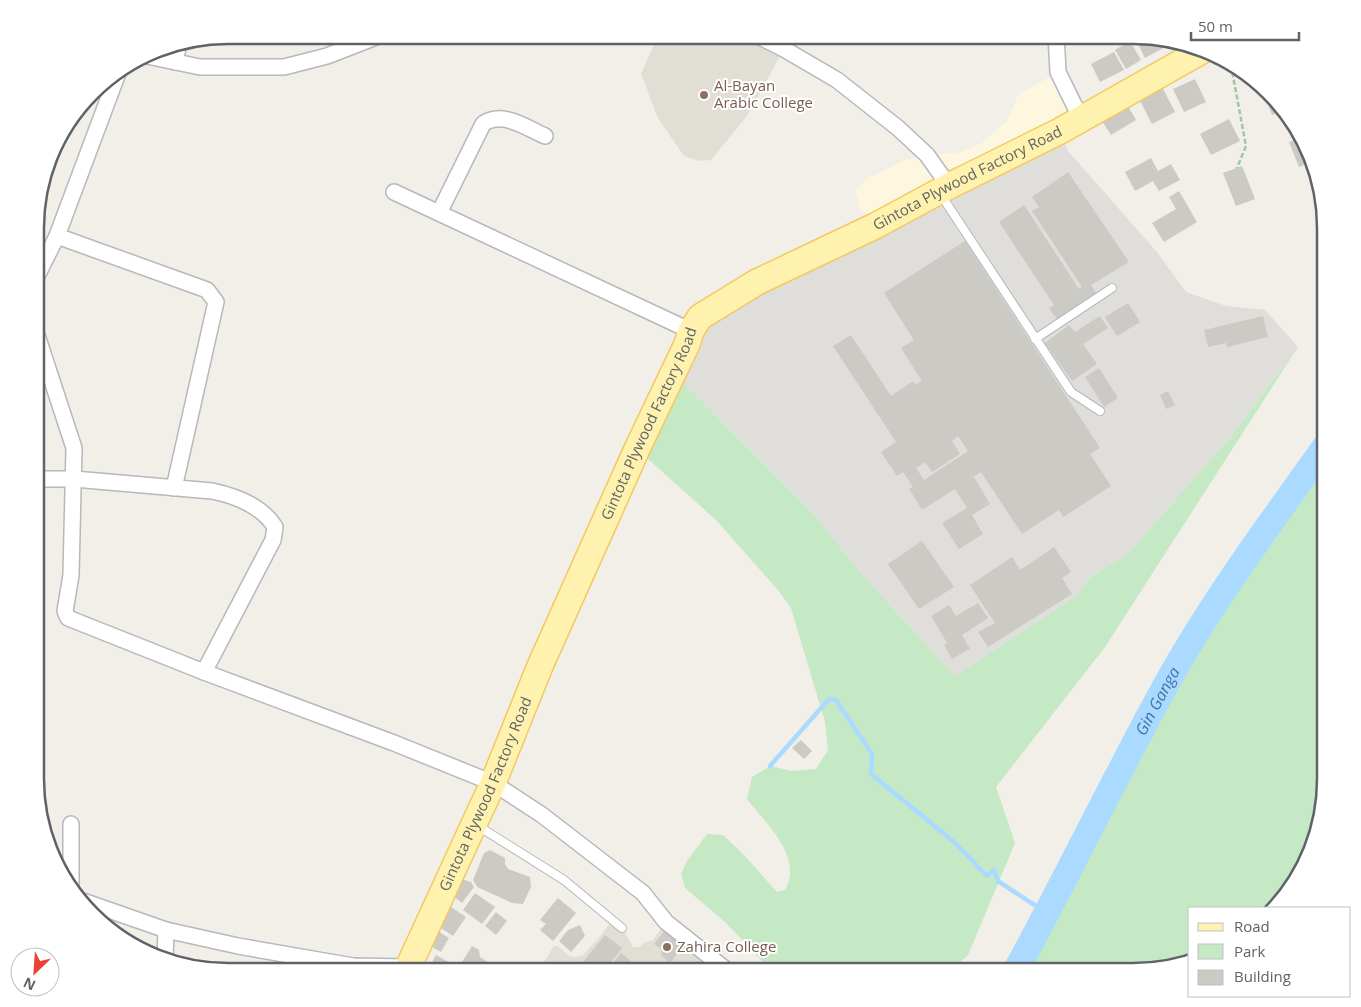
<svg xmlns="http://www.w3.org/2000/svg" width="1361" height="1007" viewBox="0 0 1361 1007" font-family="'Open Sans',sans-serif">
  <style>
    .commercial { fill: #fef7e0 }
    .industrial { fill: #e0deda }
    .education { fill: #e1ded6 }
    .green { fill: #c5e8c5 }
    .lines { fill: none; stroke-linecap: round; stroke-linejoin: round }
    .stream { stroke: #aadaff; stroke-width: 4.5 }
    .river { stroke: #aadaff; stroke-width: 26 }
    .building { fill: #cccac5; fill-rule: evenodd }
    .service-casing { stroke: #b5b8bc; stroke-width: 10 }
    .minor-casing { stroke: #b5b8bc; stroke-width: 18 }
    .primary-casing { stroke: #f2c960; stroke-width: 28 }
    .path { stroke: #9cc7a9; stroke-width: 2.5; stroke-dasharray: 5 2.5; stroke-linecap: butt }
    .service { stroke: #fff; stroke-width: 8 }
    .minor { stroke: #fff; stroke-width: 15 }
    .primary { stroke: #fff2af; stroke-width: 25 }
    .education-dot { fill: #8d6e63; stroke: #fff; stroke-width: 2 }
    .labels { text-anchor: middle; stroke-width: 4; stroke-linejoin: round; paint-order: stroke }
    .education-label { font-size: 15px; fill: #785e54; stroke: #fff; text-anchor: start }
    .street-label { font-size: 15px; fill: #5f6368; stroke: #fff }
    .water-label { font-size: 16px; font-style: italic; fill: #4174aa; stroke: #fff }
    .rim { fill: none; stroke: #5f6368; stroke-width: 2.5 }
  </style>
  <rect width="100%" height="100%" fill="#f1efe8"/>
  <polygon class="commercial" points="1058,72 1081,119 875,226 860,207 855,191 868,178 905,160 927,155 956,153 981,144 1008,120 1018,95"/>
  <polygon class="industrial" points="1060,131 1068,151 1157,252 1186,292 1226,306 1265,310 1298,347 1233,434 1127,555 1093,575 1076,596 955,676 868,581 813,514 674,373 691,331"/>
  <g class="education">
    <polygon points="658,35 756,35 784,49 747,116 711,160 699,161 684,156 658,118 641,74"/>
    <polygon points="611,922 622,928 633,947 640,947 644,943 653,940 666,922 729,972 538,972 554,946 558,946 569,956 576,957 583,955 598,939"/>
  </g>
  <g class="green">
    <path d="M1298 347 1105 647 996 787 1015 843 968 955 949 972H773L725 922 685 888 681 874 687 861 707 834 723 835 745 856 777 892 785 890C804 858 766 823 747 799L752 777 770 766 792 771 816 769 828 750 825 722 791 608 777 589 716 520 637 449 674 373 813 514 868 581 955 676 1076 596 1093 575 1127 555 1233 434Z"/>
    <path d="M1326 445V792L1311 853 1276 908H1190V959L1133 972H1015C1066 879 1112 783 1163 690 1210 604 1269 525 1326 445Z"/>
  </g>
  <g class="lines">
    <polyline class="stream" points="770,766 829,699 836,700 872,754 871,774 953,841 987,876 994,870 998,881 1048,914"/>
    <path class="river" id="s1" d="M1015 972C1066 879 1112 783 1163 690 1210 604 1269 525 1326 445"/>
  </g>
  <g class="building">
    <polygon points="1146,35 1169,41 1171,44 1145,58 1134,36"/>
    <polygon points="1130,41 1141,60 1126,69 1115,50"/>
    <polygon points="1114,52 1124,70 1100,82 1091,64"/>
    <polygon points="1214,54 1220,58 1221,61 1214,65 1210,57"/>
    <polygon points="1195,79 1206,102 1184,112 1173,89"/>
    <polygon points="1161,85 1175,112 1152,124 1138,97"/>
    <polygon points="1265,89 1270,96 1282,111 1272,115 1263,90"/>
    <polygon points="1124,99 1136,120 1111,135 1098,115"/>
    <polygon points="1229,119 1240,141 1211,155 1200,134"/>
    <polygon points="1302,137 1306,143 1311,162 1299,167 1289,142"/>
    <polygon points="1151,158 1158,171 1171,164 1180,180 1159,191 1153,181 1135,191 1125,172"/>
    <polygon points="1242,166 1255,199 1236,206 1223,173"/>
    <polygon points="1068,172 1129,262 1091,285 1096,293 1057,319 1049,308 1054,305 999,222 1024,205 1079,289 1082,287 1032,211 1039,207 1032,197"/>
    <polygon points="1179,191 1197,222 1164,242 1152,223 1176,209 1169,197"/>
    <path d="M965 241 1100 448 1090 454 1111 486 1063 517 1059 510 1022 534 981 472 967 481 974 477 990 504 972 515 983 534 959 549 942 523 967 508 955 489 922 510 909 489 913 487 903 472 897 476 881 452 896 442 833 346 851 335 891 396 913 381 915 385 922 381 901 348 914 340 884 293ZM958 436 968 451 924 480 916 468 925 462 932 472 960 454 952 441Z"/>
    <polygon points="1128,303 1140,322 1117,336 1105,317"/>
    <polygon points="1100,316 1108,328 1083,344 1097,364 1072,381 1045,343 1069,325 1075,332"/>
    <polygon points="1263,316 1268,337 1227,347 1226,343 1208,347 1204,330"/>
    <polygon points="1099,368 1118,398 1104,407 1085,377"/>
    <polygon points="1168,391 1175,405 1166,409 1160,395"/>
    <polygon points="922,541 954,587 919,609 888,564"/>
    <polygon points="1054,547 1071,572 1062,578 1072,594 988,647 978,632 995,623 970,585 1012,557 1020,570"/>
    <polygon points="978,603 988,618 962,635 970,649 952,659 944,645 955,640 947,643 931,616 949,605 956,616"/>
    <polygon points="801,740 812,751 804,759 792,748"/>
    <polygon points="490,850 505,858 505,864 508,869 530,877 531,887 523,904 512,903 477,887 473,880 484,853"/>
    <polygon points="461,879 471,882 474,887 462,903 450,894"/>
    <polygon points="475,893 495,907 482,924 463,910"/>
    <polygon points="558,898 576,913 553,941 540,930 546,924 540,920"/>
    <polygon points="448,905 466,917 453,936 435,924"/>
    <polygon points="496,912 507,921 496,935 485,926"/>
    <polygon points="580,925 585,936 571,952 559,941 568,930"/>
    <polygon points="666,929 685,943 670,963 661,955 662,949 654,944"/>
    <polygon points="436,930 449,938 441,952 427,944"/>
    <polygon points="605,935 622,948 603,972 582,972 578,968"/>
    <polygon points="472,946 479,950 480,957 491,964 486,972 471,972 460,965"/>
    <polygon points="621,953 631,961 623,972 606,972"/>
    <polygon points="436,955 463,970 462,972 431,972 428,970"/>
  </g>
  <g class="lines">
    <defs>
      <g id="service">
        <polyline points="941,195 1071,392 1100,411"/>
        <polyline points="1035,339 1112,288"/>
        <polyline points="478,826 564,880 622,928"/>
      </g>
      <g id="minor">
        <polyline points="756,35 784,49 837,80 898,128 927,155 949,186"/>
        <polyline points="1056,35 1058,72 1081,119"/>
        <polyline points="147,56 200,67 284,67 327,56 381,35"/>
        <polyline points="175,62 179,43"/>
        <polyline points="394,192 691,331"/>
        <path d="M439 213 483 124C502 110 527 128 545 136"/>
        <polyline points="57,236 207,290 216,302 174,488"/>
        <polyline points="37,276 57,236 118,73"/>
        <polyline points="36,332 74,448 71,575 65,611 68,618 204,672 394,743 493,783 542,815 643,893 666,922 729,972"/>
        <path d="M36 479H74L212 491C236 496 262 506 275 527L273 540 204 672"/>
        <polyline points="71,824 71,886"/>
        <polyline points="83,901 166,930 238,946 353,966 407,967"/>
        <polyline points="165,960 166,930"/>
      </g>
      <g id="primary">
        <path id="s2" d="M406 972 493 783 540 666 637 449 687 344 691 331 700 317 757 282 875 226 949 186 1060 131 1205 49"/>
      </g>
    </defs>
    <use href="#service" class="service-casing"/>
    <use href="#minor" class="minor-casing"/>
    <use href="#primary" class="primary-casing"/>
    <polyline class="path" points="1231,65 1246,146 1237,168"/>
    <use href="#service" class="service"/>
    <use href="#minor" class="minor"/>
    <use href="#primary" class="primary"/>
  </g>
  <g class="education-dot">
    <circle cx="704" cy="95" r="5"/>
    <circle cx="667" cy="947" r="5"/>
  </g>
  <g class="labels">
    <g class="education-label">
      <text x="714" y="91">Al-Bayan<tspan x="714" dy="17">Arabic College</tspan></text>
      <text x="677" y="952">Zahira College</text>
    </g>
    <g class="street-label">
      <text dy="5" stroke="none"><textPath href="#s2" startOffset="1020">Gintota Plywood Factory Road</textPath></text>
      <text dy="5" stroke="none"><textPath href="#s2" startOffset="600">Gintota Plywood Factory Road</textPath></text>
      <text dy="5" stroke="none"><textPath href="#s2" startOffset="195">Gintota Plywood Factory Road</textPath></text>
    </g>
    <g class="water-label">
      <text dy="6" stroke="none"><textPath href="#s1" startOffset="306">Gin Ganga</textPath></text>
    </g>
  </g>
  <path d="M0 0H1361V1007H0ZM228 44H1133A184 184 0 0 1 1317 228V779A184 184 0 0 1 1133 963H228A184 184 0 0 1 44 779V228A184 184 0 0 1 228 44Z" fill="#fff" fill-rule="evenodd"/>
  <path class="rim" d="M228 44H1133A184 184 0 0 1 1317 228V779A184 184 0 0 1 1133 963H228A184 184 0 0 1 44 779V228A184 184 0 0 1 228 44Z"/>
  <rect x="1188" y="907" width="162" height="90" fill="#ffffff" stroke="#bfc1c3"/>
  <rect x="1198" y="923" width="25" height="8" fill="#fff2af" stroke="#bfc1c3"/>
  <text x="1234" y="932" font-size="15" fill="#5f6368">Road</text>
  <rect x="1198" y="944" width="25" height="15" fill="#c5e8c5" stroke="#bfc1c3"/>
  <text x="1234" y="957" font-size="15" fill="#5f6368">Park</text>
  <rect x="1198" y="970" width="25" height="15" fill="#cccac5" stroke="#bfc1c3"/>
  <text x="1234" y="982" font-size="15" fill="#5f6368">Building</text>
  <g transform="translate(35 972) rotate(205)"><circle r="24" fill="#ffffff" stroke="#bfc1c3"/>
  <path d="M0-4L9 19L0 12L-9 19Z" fill="#ea4335"/>
  <text y="-8" font-size="14" font-weight="bold" text-anchor="middle" fill="#5f6368">N</text>
  </g>
  <path d="M1191 32v8h108v-8" fill="none" stroke="#5f6368" stroke-width="2.5"/>
  <text x="1198" y="32" font-size="15" fill="#5f6368" stroke="#ffffff" stroke-width="4" paint-order="stroke">50 m</text>
</svg>
